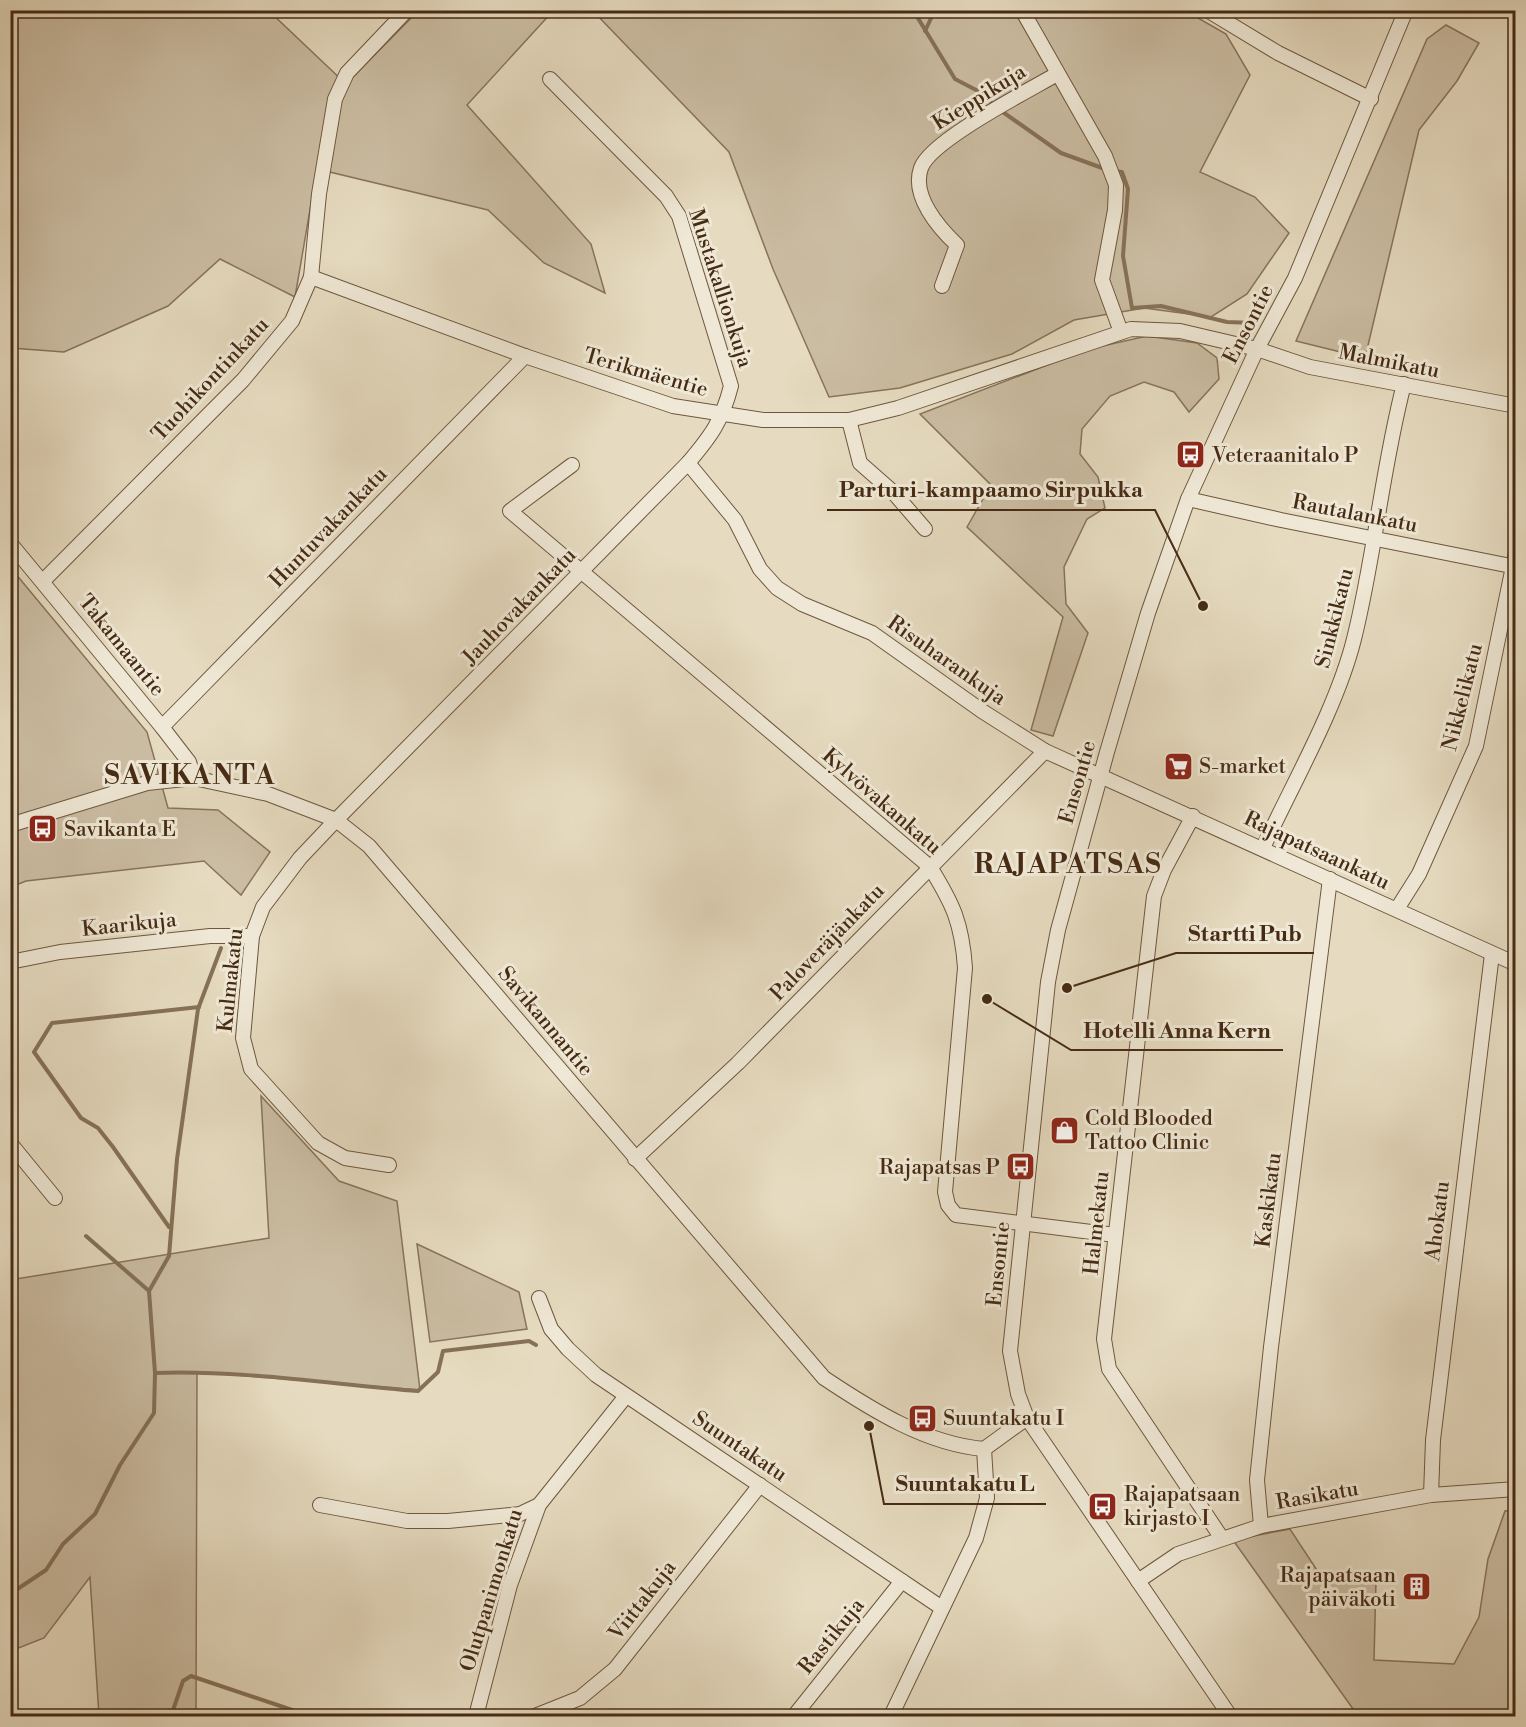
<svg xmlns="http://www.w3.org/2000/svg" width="1526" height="1727" viewBox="0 0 1526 1727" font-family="'Libre Bodoni',serif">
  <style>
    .green { fill: #cbbda3; stroke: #88745b; stroke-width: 1.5 }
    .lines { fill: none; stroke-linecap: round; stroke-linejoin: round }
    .stream { stroke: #867157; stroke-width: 4 }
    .minor-casing { stroke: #6e573e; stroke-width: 16 }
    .minor { stroke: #efe8d6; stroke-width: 14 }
    .labels { text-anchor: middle; stroke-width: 6; stroke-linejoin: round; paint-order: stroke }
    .street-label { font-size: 21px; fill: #462b13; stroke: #efe8d6 }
    .poi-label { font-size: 21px; fill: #462b13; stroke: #efe8d6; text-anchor: start }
    .district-label { font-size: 27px; font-weight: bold; letter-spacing: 1.5px; fill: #462b13; stroke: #efe8d6 }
    .leader { fill: none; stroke: #462b13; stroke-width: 2 }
    .callout-dot { fill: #462b13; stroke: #efe8d6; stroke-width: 2 }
    .callout-label { font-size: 22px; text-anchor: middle; font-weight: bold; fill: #462b13; stroke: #efe8d6; stroke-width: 6; stroke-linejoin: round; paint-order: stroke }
  </style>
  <rect width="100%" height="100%" fill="#e6dbc0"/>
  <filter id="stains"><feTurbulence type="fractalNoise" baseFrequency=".00333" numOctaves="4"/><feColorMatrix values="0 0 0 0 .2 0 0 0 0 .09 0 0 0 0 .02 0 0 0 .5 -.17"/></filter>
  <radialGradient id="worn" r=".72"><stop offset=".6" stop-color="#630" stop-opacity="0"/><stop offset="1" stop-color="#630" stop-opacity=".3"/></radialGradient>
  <g class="green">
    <polygon points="10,11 269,11 346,84 418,11 553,11 467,105 591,244 605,293 544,263 488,210 317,169 295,297 220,259 168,306 64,352 11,348"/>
    <polygon points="593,11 1186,11 1226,34 1250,75 1200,172 1255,197 1289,233 1247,294 1211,317 1144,308 1074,320 1012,354 900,388 829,397 773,269 729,152"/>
    <polygon points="1446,25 1479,43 1457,81 1419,130 1365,358 1296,341 1427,39"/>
    <polygon points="1147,336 1197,343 1217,358 1219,379 1189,412 1174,392 1144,382 1110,396 1082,429 1080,454 1098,477 1105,508 1087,519 1064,567 1066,604 1088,633 1053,736 1031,730 1063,617 967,527 991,485 920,414 1089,349"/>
    <polygon points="10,567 147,732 168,808 218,810 270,852 241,895 204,861 26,881 11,887"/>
    <polygon points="261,1096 339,1181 397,1201 420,1390 197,1372 196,1716 99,1716 90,1577 44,1638 11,1651 11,1272 16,1279 269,1238"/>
    <polygon points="417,1244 519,1292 527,1329 430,1342"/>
    <polygon points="1515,1510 1515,1716 1358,1716 1233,1540 1290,1529 1324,1581 1376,1580 1374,1660 1454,1664 1479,1617 1488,1559 1505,1511"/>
  </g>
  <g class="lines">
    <g class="stream">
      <polyline points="913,10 955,79 978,91 994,105"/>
      <polyline points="925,31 935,10"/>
      <polyline points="1000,110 1061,153 1105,169"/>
      <polyline points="1115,171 1122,172 1128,189 1123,256 1132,308 1161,306 1227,322 1254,323"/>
      <polyline points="169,1227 113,1147 98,1128 81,1118 34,1052 52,1023 199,1007"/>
      <polyline points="86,1236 149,1291"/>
      <path d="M155 1373C243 1370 330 1384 418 1391L438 1372 443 1351 529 1341 536 1345"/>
      <polyline points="10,1594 46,1570 63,1544 95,1514 120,1465 154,1413 155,1373 149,1291 169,1256 177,1159 198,1009 221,948"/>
      <polyline points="171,1716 183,1681 191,1676 310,1716"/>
    </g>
    <defs>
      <g id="minor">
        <polyline points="1022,10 1105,156 1116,185 1115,210 1102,280 1121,332"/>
        <polyline points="1207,10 1278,53 1371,99"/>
        <polyline points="311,277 525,356 673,406 763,420 849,420 898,408 1131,329 1180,331 1257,349 1310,367 1516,406"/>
        <path d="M942 286 957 245C939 228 911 196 921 168 930 141 1028 91 1057 74"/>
        <polyline points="849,420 860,463 893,492 925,529"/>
        <polyline points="688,463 735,520 760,569 777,588 802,604 872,633 982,711 1045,751 1516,964"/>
        <path d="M572 465 510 511 930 867C953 904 962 923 965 968L945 1192 948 1205 956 1215 1115 1235"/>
        <polyline points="1188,499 1281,520 1516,567"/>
        <polyline points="10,543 162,727 189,762 194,778"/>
        <polyline points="43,581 243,380 292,321 311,277 319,194 335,99 347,73 407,10"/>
        <polyline points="162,727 525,356"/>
        <polyline points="1193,816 1164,870 1154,896 1104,1339 1109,1369 1221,1537"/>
        <path d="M10 825 147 783 194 778 268 794 336 820 369 846 824 1378C872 1410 926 1444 984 1449"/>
        <path d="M1263 848C1293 783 1337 707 1354 639 1375 555 1382 468 1404 384"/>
        <polyline points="1397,909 1419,874 1476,746 1516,552"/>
        <polyline points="10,962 60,952 210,936 252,936"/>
        <polyline points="10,1143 55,1198"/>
        <polyline points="635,1159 738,1063 1045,751"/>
        <path d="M389 1165 345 1158 318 1143 251 1069 243 1038 252 936 263 907 300 858 336 820 688 463C711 436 722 421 731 386L679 216 666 196 550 79"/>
        <polyline points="539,1298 551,1329 568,1349 596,1375 942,1608"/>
        <polyline points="984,1449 1027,1418"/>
        <polyline points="1431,1495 1433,1440 1492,954"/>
        <polyline points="320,1505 407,1521 448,1521 520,1514 539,1505"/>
        <polyline points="1261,1526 1257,1480 1271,1347 1330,879"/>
        <polyline points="1138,1581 1178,1554 1261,1526 1431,1495 1516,1489"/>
        <polyline points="476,1716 510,1585 539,1505 626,1396"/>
        <polyline points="535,1716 580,1698 615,1669 760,1485"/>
        <polyline points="794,1716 902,1581"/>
        <polyline points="891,1716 976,1538 987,1498 984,1449"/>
        <polyline points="1230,1716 1027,1418 1018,1394 1010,1351 1048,982 1058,930 1107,752 1148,613 1188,499 1257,349 1295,278 1406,10"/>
      </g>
    </defs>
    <use href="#minor" class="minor-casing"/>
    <use href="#minor" class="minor"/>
  </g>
  <defs>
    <symbol id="bus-square" viewBox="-11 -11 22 22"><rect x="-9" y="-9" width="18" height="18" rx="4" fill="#8f2418" stroke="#efe8d6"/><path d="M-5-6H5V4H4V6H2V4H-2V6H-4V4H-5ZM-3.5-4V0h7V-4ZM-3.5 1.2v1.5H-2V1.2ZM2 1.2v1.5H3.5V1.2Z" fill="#fff"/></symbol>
    <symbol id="supermarket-square" viewBox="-11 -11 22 22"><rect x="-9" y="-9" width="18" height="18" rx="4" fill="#8f2418" stroke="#efe8d6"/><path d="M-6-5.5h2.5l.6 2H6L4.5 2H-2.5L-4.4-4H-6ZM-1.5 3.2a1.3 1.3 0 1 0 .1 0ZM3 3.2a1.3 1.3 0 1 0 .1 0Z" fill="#fff"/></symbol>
    <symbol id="shop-square" viewBox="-11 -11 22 22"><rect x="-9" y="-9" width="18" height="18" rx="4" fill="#8f2418" stroke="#efe8d6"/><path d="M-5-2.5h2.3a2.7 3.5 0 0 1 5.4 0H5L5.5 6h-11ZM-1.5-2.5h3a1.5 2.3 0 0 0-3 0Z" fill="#fff"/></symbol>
    <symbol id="building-square" viewBox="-11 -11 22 22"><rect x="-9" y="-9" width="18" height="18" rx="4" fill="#8f2418" stroke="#efe8d6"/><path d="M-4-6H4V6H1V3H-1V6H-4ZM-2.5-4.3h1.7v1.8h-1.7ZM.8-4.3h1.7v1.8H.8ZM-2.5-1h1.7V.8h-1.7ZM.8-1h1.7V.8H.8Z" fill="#fff"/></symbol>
  </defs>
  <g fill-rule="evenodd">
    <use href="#bus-square" x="1174" y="438" width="33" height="33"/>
    <use href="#supermarket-square" x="1162" y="750" width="33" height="33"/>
    <use href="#bus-square" x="26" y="812" width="33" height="33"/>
    <use href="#shop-square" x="1048" y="1114" width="33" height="33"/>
    <use href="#bus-square" x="1004" y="1150" width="33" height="33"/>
    <use href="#bus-square" x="906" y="1402" width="33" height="33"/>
    <use href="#bus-square" x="1086" y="1490" width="33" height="33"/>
    <use href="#building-square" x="1400" y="1570" width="33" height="33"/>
  </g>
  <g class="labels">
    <g class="street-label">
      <text transform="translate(979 97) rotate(-32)" y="7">Kieppikuja</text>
      <text transform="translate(721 288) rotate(72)" y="7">Mustakallionkuja</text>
      <text transform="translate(1248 324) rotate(-63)" y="7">Ensontie</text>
      <text transform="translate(1389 361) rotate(11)" y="7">Malmikatu</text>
      <text transform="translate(646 372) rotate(16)" y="7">Terikmäentie</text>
      <text transform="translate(210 379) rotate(-47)" y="7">Tuohikontinkatu</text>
      <text transform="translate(1355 513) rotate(11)" y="7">Rautalankatu</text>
      <text transform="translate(328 527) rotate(-46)" y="7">Huntuvakankatu</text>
      <text transform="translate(519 606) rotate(-46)" y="7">Jauhovakankatu</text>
      <text transform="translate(1334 618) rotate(-76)" y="7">Sinkkikatu</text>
      <text transform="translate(122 645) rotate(51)" y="7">Takamaantie</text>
      <text transform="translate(947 660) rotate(35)" y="7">Risuharankuja</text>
      <text transform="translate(1462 697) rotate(-76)" y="7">Nikkelikatu</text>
      <text transform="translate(1077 782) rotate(-74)" y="7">Ensontie</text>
      <text transform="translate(882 801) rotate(41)" y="7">Kylvövakankatu</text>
      <text transform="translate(1317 850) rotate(25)" y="7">Rajapatsaankatu</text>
      <text transform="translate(129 924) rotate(-6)" y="7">Kaarikuja</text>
      <text transform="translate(827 942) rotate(-46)" y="7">Paloveräjänkatu</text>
      <text transform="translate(230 980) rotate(-84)" y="7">Kulmakatu</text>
      <text transform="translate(546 1021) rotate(50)" y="7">Savikannantie</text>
      <text transform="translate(1268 1200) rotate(-83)" y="7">Kaskikatu</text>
      <text transform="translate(1437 1221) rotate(-83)" y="7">Ahokatu</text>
      <text transform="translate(1096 1223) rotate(-84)" y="7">Halmekatu</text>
      <text transform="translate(998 1264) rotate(-84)" y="7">Ensontie</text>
      <text transform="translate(740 1446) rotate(34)" y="7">Suuntakatu</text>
      <text transform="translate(1317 1495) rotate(-10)" y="7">Rasikatu</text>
      <text transform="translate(491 1590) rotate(-73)" y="7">Olutpanimonkatu</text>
      <text transform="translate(642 1600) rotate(-52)" y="7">Viittakuja</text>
      <text transform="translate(831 1636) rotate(-51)" y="7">Rastikuja</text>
    </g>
    <g class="poi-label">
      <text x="1212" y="462">Veteraanitalo P</text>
      <text x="1199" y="773">S-market</text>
      <text x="64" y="836">Savikanta E</text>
      <text x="1085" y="1125">Cold Blooded<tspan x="1085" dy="24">Tattoo Clinic</tspan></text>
      <text x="1000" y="1174" text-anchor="end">Rajapatsas P</text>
      <text x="943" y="1425">Suuntakatu I</text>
      <text x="1124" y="1501">Rajapatsaan<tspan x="1124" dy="24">kirjasto I</tspan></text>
      <text x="1396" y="1582" text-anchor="end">Rajapatsaan<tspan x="1396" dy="24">päiväkoti</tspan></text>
    </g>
    <g class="district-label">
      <text x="190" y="784">SAVIKANTA</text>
      <text x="1068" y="873">RAJAPATSAS</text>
    </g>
  </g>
  <path class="leader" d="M1203 606L1155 510H827M1067 988L1176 953H1314M987 999L1071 1050H1283M869 1426L884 1504H1046"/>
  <g class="callout-dot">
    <circle cx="1203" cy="606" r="6"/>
    <circle cx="1067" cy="988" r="6"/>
    <circle cx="987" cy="999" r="6"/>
    <circle cx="869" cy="1426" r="6"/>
  </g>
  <g class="callout-label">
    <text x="991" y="497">Parturi-kampaamo Sirpukka</text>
    <text x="1245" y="941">Startti Pub</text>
    <text x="1177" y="1038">Hotelli Anna Kern</text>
    <text x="965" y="1491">Suuntakatu L</text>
  </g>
  <rect width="1526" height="1727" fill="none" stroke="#e6dbc0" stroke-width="36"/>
  <rect x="12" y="12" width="1502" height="1703" fill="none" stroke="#462b13" stroke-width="3"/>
  <rect x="18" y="18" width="1490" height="1691" fill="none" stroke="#462b13" stroke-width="1.5"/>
  <rect width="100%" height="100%" filter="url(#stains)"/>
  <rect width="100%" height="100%" fill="url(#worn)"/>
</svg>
